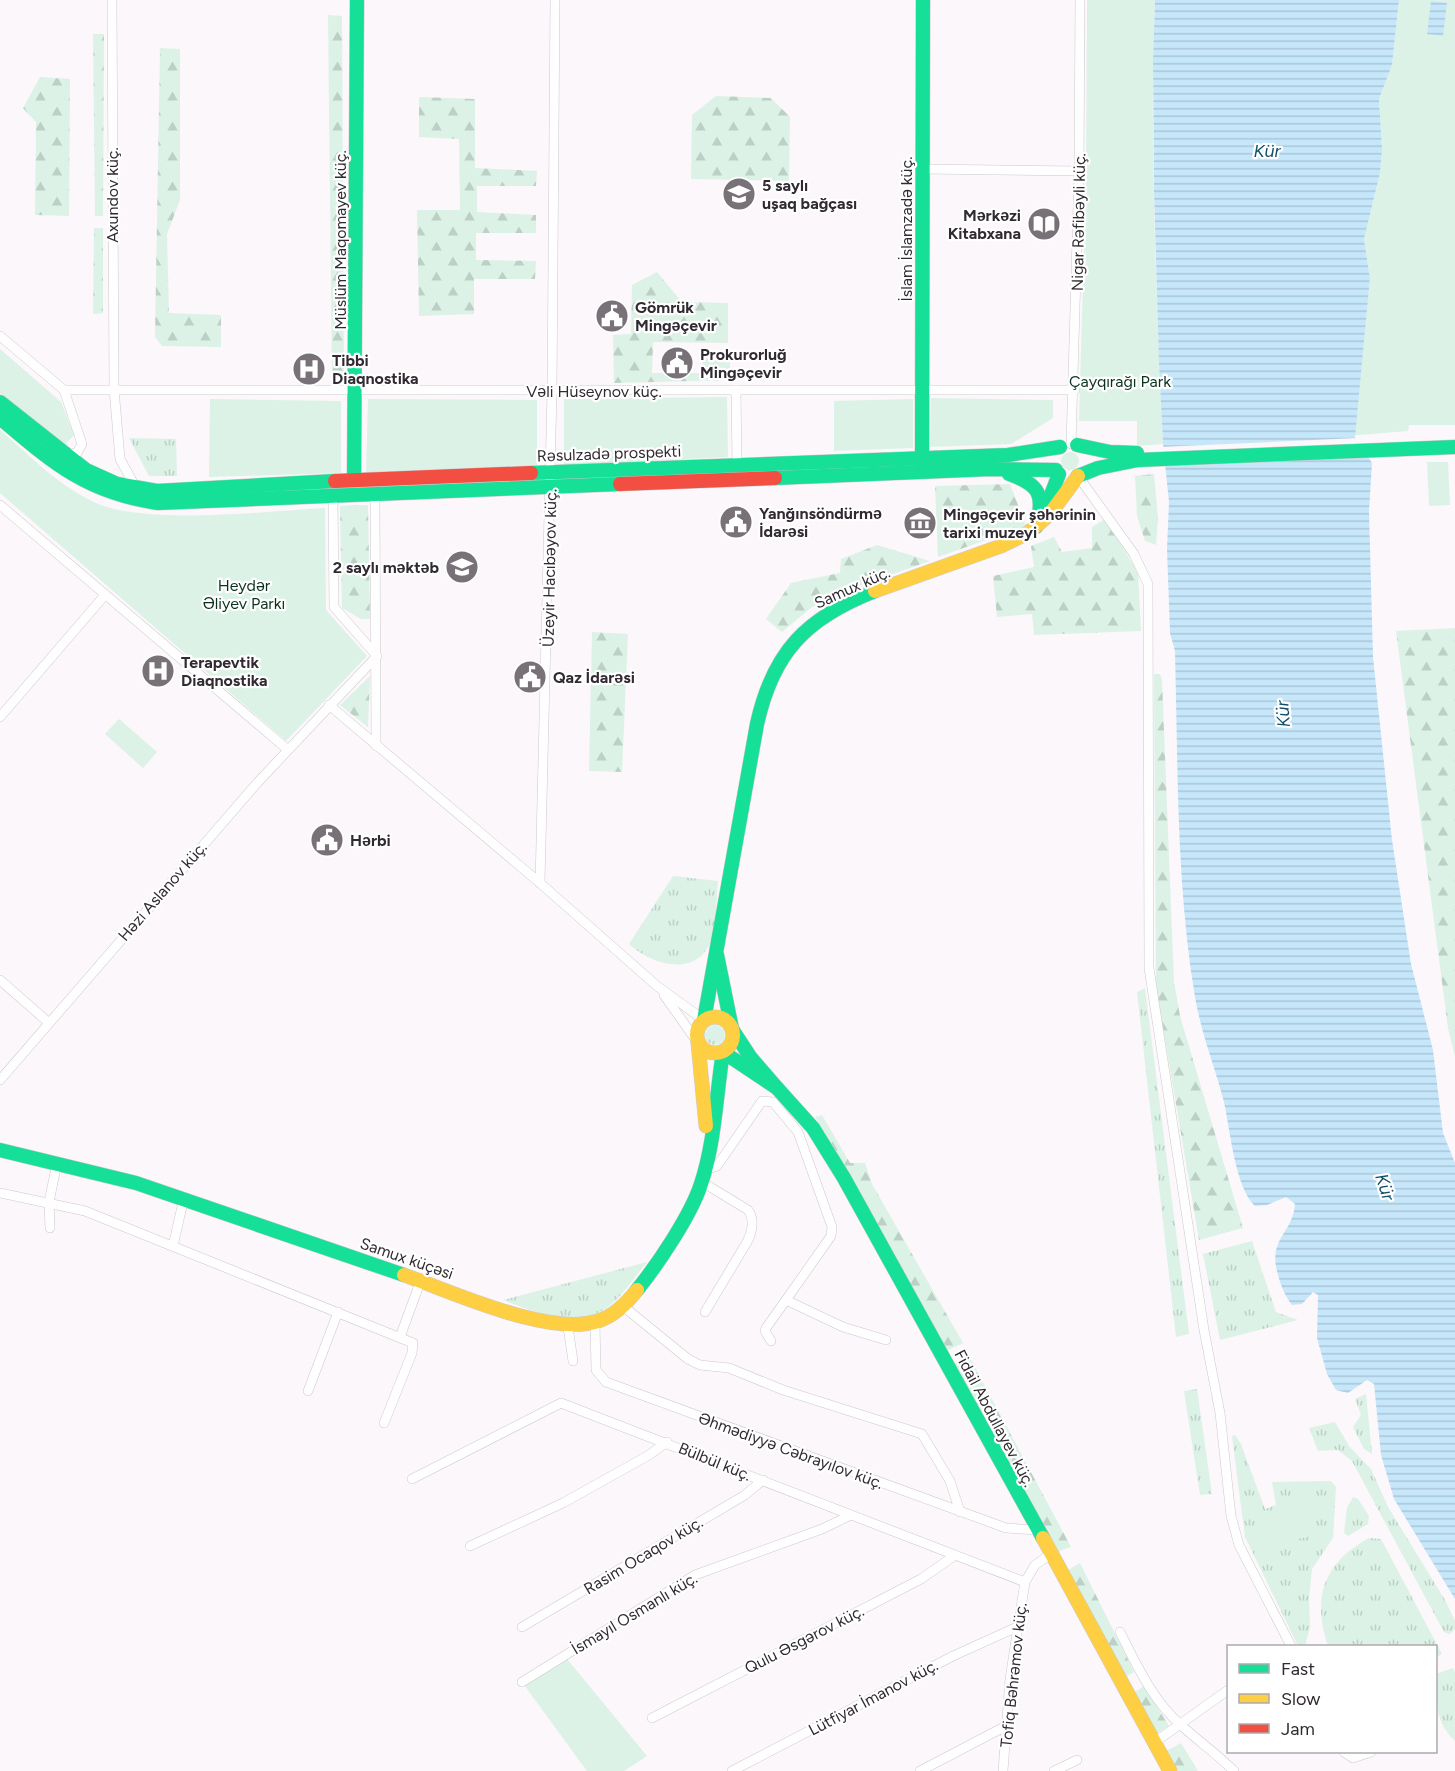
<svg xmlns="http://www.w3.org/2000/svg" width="1455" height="1771" viewBox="0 0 1455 1771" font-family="Figtree,sans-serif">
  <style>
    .grass { fill: url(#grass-tufts) }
    .forest { fill: url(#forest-firs) }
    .green { fill: #dcf2e6 }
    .water { fill: url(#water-rules) }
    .pier { fill: #fbf7fb }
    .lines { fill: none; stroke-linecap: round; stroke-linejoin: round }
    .street-casing { stroke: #cec9cf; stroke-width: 10 }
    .fast-casing { stroke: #cec9cf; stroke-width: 15 }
    .slow-casing { stroke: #cec9cf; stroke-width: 15 }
    .jam-casing { stroke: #cec9cf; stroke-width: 15 }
    .street { stroke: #fefefe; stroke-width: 9 }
    .fast { stroke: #16e098; stroke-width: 14 }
    .slow { stroke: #ffcf43; stroke-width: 14 }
    .jam { stroke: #f24e42; stroke-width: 14 }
    .labels { text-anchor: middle; stroke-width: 4.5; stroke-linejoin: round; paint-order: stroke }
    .poi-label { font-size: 16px; font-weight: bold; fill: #312a32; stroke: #fff; text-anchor: start }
    .street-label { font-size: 16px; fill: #312a32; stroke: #fff }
    .park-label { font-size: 16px; fill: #0b321f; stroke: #fff }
    .water-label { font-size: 18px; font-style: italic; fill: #124e68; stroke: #fff }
  </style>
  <defs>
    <pattern id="grass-tufts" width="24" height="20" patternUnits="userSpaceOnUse" patternTransform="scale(1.5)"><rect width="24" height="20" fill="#dcf2e6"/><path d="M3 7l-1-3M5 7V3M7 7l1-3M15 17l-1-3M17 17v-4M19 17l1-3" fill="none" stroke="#bdd0c6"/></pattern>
    <pattern id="forest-firs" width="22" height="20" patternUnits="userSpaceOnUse" patternTransform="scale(1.5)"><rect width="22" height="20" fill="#dcf2e6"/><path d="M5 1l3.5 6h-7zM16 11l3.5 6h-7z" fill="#bdd0c6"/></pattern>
    <pattern id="water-rules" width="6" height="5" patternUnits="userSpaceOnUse" patternTransform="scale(1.5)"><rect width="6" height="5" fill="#c6e7fa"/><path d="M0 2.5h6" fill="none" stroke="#abc6d7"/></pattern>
  </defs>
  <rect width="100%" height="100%" fill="#fbf7fb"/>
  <g class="grass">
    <polygon points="129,438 176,439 177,476 149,476"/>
    <circle cx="1070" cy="461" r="9"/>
    <path d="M673 876 718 881C716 900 717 924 711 941 696 979 650 964 629 944Z"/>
    <polygon points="1145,988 1189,1334 1176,1337 1137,992"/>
    <circle cx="715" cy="1035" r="10"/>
    <polygon points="1252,1241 1276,1312 1298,1320 1220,1340 1203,1254"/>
    <path d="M647 1262C637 1274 628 1288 617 1299 585 1333 540 1314 503 1300Z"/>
    <polygon points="1197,1389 1212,1494 1200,1495 1184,1391"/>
    <polygon points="1366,1394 1372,1454 1364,1449 1353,1427 1361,1415 1355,1399"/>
    <polygon points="1335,1422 1349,1446 1371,1469 1388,1507 1445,1600 1455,1621 1455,1629 1450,1634 1444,1632 1352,1461 1338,1450 1318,1451 1309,1428"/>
    <polygon points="1235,1435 1241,1444 1265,1509 1276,1505 1272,1482 1331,1481 1336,1487 1333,1538 1312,1569 1309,1598 1310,1627 1305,1646 1298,1646 1245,1537 1232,1436"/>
    <polygon points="1353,1497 1358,1499 1369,1516 1368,1524 1348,1536 1344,1533 1347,1508"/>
    <path d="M1369 1538 1381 1539 1442 1654 1436 1658V1646H1328C1312 1597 1323 1563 1369 1538Z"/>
    <path d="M1453 1668 1455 1672V1741C1435 1722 1435 1700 1436 1674Z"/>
  </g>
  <g class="forest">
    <polygon points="328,15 342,16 344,376 332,376"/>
    <polygon points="93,34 104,34 103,216 95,216"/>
    <polygon points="160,48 180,49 180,200 167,234 169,313 221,315 221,347 162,346 155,337"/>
    <polygon points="40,77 70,79 69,216 35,215 36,122 23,108"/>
    <polygon points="716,96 771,98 790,117 789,181 691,179 692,115"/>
    <polygon points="419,97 475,99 475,168 537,171 536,186 477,186 477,212 536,215 536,233 476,233 476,260 536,261 535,279 474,279 474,314 419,316 417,210 460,210 459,139 419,137"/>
    <polygon points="94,228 103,228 103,313 93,314"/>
    <polygon points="657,272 682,302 728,303 728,343 653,342 652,373 703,373 702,353 730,353 730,380 614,383 613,335 631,334 632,285"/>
    <polygon points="1154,474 1158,518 1156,545 1145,541 1137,516 1135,476"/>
    <polygon points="1010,484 1026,526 938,557 935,486"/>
    <polygon points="368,505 370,619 361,619 342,608 340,506"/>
    <polygon points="1105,519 1138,572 1141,631 1034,635 1032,614 997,617 993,576 1034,567 1031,546 1054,537 1062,552 1092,548 1092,527"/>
    <polygon points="877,545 930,561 839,593 812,607 782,632 766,619 791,583 840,573 841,559"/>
    <polygon points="1455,628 1455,1057 1448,1028 1396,631"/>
    <polygon points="592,632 628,634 622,772 589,771"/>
    <polygon points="1154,674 1160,674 1162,680 1174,982 1180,1016 1243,1228 1199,1240 1156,986"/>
    <polygon points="370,676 368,727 340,705"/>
    <polygon points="822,1115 850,1163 865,1163 872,1184 963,1343 946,1351 855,1182 815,1117"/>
    <polygon points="969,1356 1071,1547 1057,1552 954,1364"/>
    <polygon points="1080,1563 1134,1672 1124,1678 1066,1571"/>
    <polygon points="1144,1686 1169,1726 1156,1734 1133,1693"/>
    <polygon points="1181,1743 1198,1771 1177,1771 1166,1751"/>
  </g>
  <g class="green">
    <path d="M1087 0H1155C1149 148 1157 297 1163 444L1137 446V421H1079L1086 172Z"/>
    <polygon points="1399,0 1455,0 1455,425 1409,425 1408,431 1360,435 1355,435 1355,429 1370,278 1364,239 1380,173 1382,149 1379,99 1392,65"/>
    <polygon points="0,349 61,402 74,435 64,446 0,393"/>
    <polygon points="727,397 728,457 564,465 564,399"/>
    <polygon points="931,398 1053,400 1053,418 1011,444 930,447"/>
    <polygon points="210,399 341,401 341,473 209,477"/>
    <polygon points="368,399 537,400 537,467 366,474"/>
    <polygon points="913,399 913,448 834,451 834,401"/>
    <path d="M0 430C29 455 59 486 94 502 144 526 267 511 325 508L326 610 367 656 286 741 0 493Z"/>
    <polygon points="1427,462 1448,462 1450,505 1429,506"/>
    <polygon points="119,719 157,752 143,768 105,734"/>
    <polygon points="1309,1503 1316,1535 1264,1547 1257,1515"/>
    <polygon points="567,1659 647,1756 624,1771 587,1771 522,1682"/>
  </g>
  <g class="water">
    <path d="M1155 0H1399L1392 65 1379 99 1382 149 1380 173 1364 239 1370 278 1355 437 1372 463 1369 511 1373 657 1392 840 1411 964 1433 1050 1443 1133 1455 1163V1599L1394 1499 1381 1455 1374 1384 1367 1380 1348 1393 1336 1390 1327 1374 1317 1338 1318 1295 1313 1292 1302 1304 1292 1305C1285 1296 1281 1286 1278 1275 1267 1238 1293 1234 1295 1204L1286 1197 1267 1205 1255 1206C1235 1188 1230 1129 1224 1102 1215 1067 1201 1033 1195 997 1176 883 1178 766 1175 651L1170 633 1167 549 1169 502 1163 444 1159 363 1154 192 1153 60Z"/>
    <polygon points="1431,1 1447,3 1443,36 1427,34"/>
  </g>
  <polygon class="pier" points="1358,438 1371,455 1161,465 1160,447"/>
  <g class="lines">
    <defs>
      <g id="street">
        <polyline points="112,0 114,389 120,459 136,488"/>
        <polyline points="923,169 1079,171"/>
        <polyline points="0,336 64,390 1075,390"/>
        <polyline points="64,390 82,444 77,453 66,455"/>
        <polyline points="736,390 737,465"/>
        <polyline points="1071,444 1079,171 1080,0"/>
        <polyline points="1078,476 1134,554 1148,584 1149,968 1204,1330 1220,1413 1231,1516 1239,1545 1291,1646"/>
        <polyline points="372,492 375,494 376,746"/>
        <polyline points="0,505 287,749"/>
        <polyline points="329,705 540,883 657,986 704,1020"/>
        <polyline points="0,717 105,595"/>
        <polyline points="540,883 552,392 555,0"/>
        <polyline points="0,980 48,1022"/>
        <polyline points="664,995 698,1043"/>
        <polyline points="0,1080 258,782 377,656 334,607 333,496 336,494"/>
        <polyline points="705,1170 717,1166 762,1101 773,1102 798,1132 832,1227 831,1236 786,1300 843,1327 886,1340"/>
        <path d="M702 1182 748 1210C755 1219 752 1233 747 1242L705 1312"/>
        <polyline points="0,1193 85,1211 413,1343 412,1353 384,1423"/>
        <polyline points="50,1228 49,1202 57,1163"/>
        <polyline points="173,1246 184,1198"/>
        <polyline points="624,1307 688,1359 700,1365 729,1368 783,1390 922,1434 950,1481 960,1512"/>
        <polyline points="595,1323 596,1370 606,1382 1006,1528 1037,1530"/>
        <polyline points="568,1327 573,1361"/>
        <polyline points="400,1337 421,1280"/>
        <polyline points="771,1341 765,1331 766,1328 786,1300"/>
        <polyline points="308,1391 338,1312"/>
        <polyline points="412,1479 561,1403 1025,1582"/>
        <polyline points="470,1546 563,1503 649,1455 667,1442"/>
        <polyline points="522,1627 745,1495 763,1480"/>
        <path d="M1120 1632C1136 1664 1153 1701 1181 1725 1198 1741 1217 1754 1234 1771"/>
        <polyline points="522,1682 695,1575 822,1529 851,1515"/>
        <polyline points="652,1718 921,1579 954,1556"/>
        <polyline points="1155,1742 1228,1690"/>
        <polyline points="1344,1752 1353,1758 1371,1752"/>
        <polyline points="732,1771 953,1656 1017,1627"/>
        <polyline points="920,1771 1006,1726"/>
        <polyline points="1003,1771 1010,1679 1025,1582 1035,1565 1051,1554"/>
        <polyline points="1054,1771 1077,1760"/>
      </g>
      <g id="fast">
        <polyline points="0,402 86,470 117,484 157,491 335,481"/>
        <path d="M0 418C53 463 87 493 158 503L620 484"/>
        <polyline points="1077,445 1110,452 1137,453"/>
        <polyline points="922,457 923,0"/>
        <polyline points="531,473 1008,455 1060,447"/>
        <path d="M1009 474C1040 485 1045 495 1036 527"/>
        <polyline points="1078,476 1098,468 1138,460 1455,447"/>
        <polyline points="775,478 991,469 1056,470"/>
        <polyline points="354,480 357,0"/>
        <polyline points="1043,516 1059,474"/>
        <path d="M704 1020 757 724C773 652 806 618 875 591"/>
        <polyline points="777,1088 813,1128 844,1178 1043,1538"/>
        <polyline points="0,1150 136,1183 404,1275"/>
        <path d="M637 1290C658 1264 691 1215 701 1184 715 1142 716 1096 723 1052L777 1088 751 1058 732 1029 717 955"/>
      </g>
      <g id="slow">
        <polyline points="875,591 1001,546 1028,533 1050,514 1078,476"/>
        <circle cx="715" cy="1035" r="18"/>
        <polyline points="698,1043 706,1126"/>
        <path d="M404 1275C453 1292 549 1337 598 1321 614 1316 627 1303 637 1290"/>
        <polyline points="1043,1538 1170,1771"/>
      </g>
      <g id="jam">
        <polyline points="335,481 531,473"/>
        <polyline points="620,484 775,478"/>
      </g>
    </defs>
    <use href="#street" class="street-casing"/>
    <use href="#fast" class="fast-casing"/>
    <use href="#slow" class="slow-casing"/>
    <use href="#jam" class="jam-casing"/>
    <use href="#street" class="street"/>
    <use href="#fast" class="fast"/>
    <use href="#slow" class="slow"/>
    <use href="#jam" class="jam"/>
  </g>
  <defs>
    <symbol id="school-disc" viewBox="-11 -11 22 22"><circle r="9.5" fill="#787278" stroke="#fff"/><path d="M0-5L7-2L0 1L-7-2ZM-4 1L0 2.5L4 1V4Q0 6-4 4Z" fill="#fff"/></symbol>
    <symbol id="library-disc" viewBox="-11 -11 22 22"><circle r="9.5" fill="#787278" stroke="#fff"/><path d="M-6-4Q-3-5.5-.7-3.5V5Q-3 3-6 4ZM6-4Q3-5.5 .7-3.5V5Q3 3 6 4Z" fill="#fff"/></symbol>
    <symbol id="civic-disc" viewBox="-11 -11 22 22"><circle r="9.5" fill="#787278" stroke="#fff"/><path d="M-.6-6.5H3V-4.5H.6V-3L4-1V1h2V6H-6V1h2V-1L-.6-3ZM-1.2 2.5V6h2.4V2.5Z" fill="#fff"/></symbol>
    <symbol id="hospital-disc" viewBox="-11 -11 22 22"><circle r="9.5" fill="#787278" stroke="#fff"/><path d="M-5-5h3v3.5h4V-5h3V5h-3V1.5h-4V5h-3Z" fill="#fff"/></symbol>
    <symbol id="museum-disc" viewBox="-11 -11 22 22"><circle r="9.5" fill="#787278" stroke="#fff"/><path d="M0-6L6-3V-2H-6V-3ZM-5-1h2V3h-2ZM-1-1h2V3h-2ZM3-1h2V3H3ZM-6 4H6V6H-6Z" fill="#fff"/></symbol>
  </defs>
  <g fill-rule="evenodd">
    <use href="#school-disc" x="720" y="175" width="38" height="38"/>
    <use href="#library-disc" x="1025" y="205" width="38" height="38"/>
    <use href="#civic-disc" x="593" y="297" width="38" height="38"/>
    <use href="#civic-disc" x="658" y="344" width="38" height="38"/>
    <use href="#hospital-disc" x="290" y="350" width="38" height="38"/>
    <use href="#civic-disc" x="717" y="503" width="38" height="38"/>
    <use href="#museum-disc" x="901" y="504" width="38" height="38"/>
    <use href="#school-disc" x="443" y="548" width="38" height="38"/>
    <use href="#hospital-disc" x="139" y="652" width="38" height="38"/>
    <use href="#civic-disc" x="511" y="658" width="38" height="38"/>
    <use href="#civic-disc" x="308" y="821" width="38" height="38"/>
  </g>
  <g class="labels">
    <g class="poi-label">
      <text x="762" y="191">5 saylı<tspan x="762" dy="18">uşaq bağçası</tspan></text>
      <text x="1021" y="221" text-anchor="end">Mərkəzi<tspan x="1021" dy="18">Kitabxana</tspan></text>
      <text x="635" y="313">Gömrük<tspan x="635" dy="18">Mingəçevir</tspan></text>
      <text x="700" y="360">Prokurorluğ<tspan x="700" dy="18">Mingəçevir</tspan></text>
      <text x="332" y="366">Tibbi<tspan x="332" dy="18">Diaqnostika</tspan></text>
      <text x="759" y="519">Yanğınsöndürmə<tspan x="759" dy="18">İdarəsi</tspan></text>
      <text x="943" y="520">Mingəçevir şəhərinin<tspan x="943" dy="18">tarixi muzeyi</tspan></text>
      <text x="439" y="573" text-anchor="end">2 saylı məktəb</text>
      <text x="181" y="668">Terapevtik<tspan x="181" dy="18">Diaqnostika</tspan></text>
      <text x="553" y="683">Qaz İdarəsi</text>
      <text x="350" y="846">Hərbi</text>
    </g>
    <g class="street-label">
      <text transform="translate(112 195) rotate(-90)" y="6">Axundov küç.</text>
      <text transform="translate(1078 222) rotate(-89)" y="6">Nigar Rəfibəyli küç.</text>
      <text transform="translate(906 229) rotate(-90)" y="6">İslam İslamzadə küç.</text>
      <text transform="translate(340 240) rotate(-90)" y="6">Müslüm Maqomayev küç.</text>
      <text x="594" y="397">Vəli Hüseynov küç.</text>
      <text transform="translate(609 453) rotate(-2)" y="6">Rəsulzadə prospekti</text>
      <text transform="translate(549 568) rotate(-89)" y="6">Üzeyir Hacıbəyov küç.</text>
      <text transform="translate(852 587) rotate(-24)" y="6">Samux küç.</text>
      <text transform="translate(162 891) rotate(-49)" y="6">Həzi Aslanov küç.</text>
      <text transform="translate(407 1258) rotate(19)" y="6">Samux küçəsi</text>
      <text transform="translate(995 1418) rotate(62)" y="6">Fidail Abdullayev küç.</text>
      <text transform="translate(791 1450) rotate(20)" y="6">Əhmədiyyə Cəbrayılov küç.</text>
      <text transform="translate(715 1461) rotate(22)" y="6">Bülbül küç.</text>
      <text transform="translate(643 1555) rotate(-31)" y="6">Rasim Ocaqov küç.</text>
      <text transform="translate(634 1613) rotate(-31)" y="6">İsmayıl Osmanlı küç.</text>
      <text transform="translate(804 1639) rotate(-27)" y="6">Qulu Əsgərov küç.</text>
      <text transform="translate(1013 1675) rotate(-84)" y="6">Tofiq Bəhrəmov küç.</text>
      <text transform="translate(873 1697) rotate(-28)" y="6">Lütfiyar İmanov küç.</text>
    </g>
    <g class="park-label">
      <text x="1120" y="387">Çayqırağı Park</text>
      <text x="244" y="591">Heydər<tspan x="244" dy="18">Əliyev Parkı</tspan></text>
    </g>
    <g class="water-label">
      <text x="1267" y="157">Kür</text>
      <text transform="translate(1283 714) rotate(-94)" y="6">Kür</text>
      <text transform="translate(1385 1187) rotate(72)" y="6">Kür</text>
    </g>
  </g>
  <rect x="1227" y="1645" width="210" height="108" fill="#ffffff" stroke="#adaaad" stroke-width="1.5"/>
  <rect x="1239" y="1664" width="30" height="9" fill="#16e098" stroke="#adaaad" stroke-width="1.5"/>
  <text x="1281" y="1675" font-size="18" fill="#312a32">Fast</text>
  <rect x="1239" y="1694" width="30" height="9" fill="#ffcf43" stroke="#adaaad" stroke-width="1.5"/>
  <text x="1281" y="1705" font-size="18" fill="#312a32">Slow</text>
  <rect x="1239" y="1724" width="30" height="9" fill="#f24e42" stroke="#adaaad" stroke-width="1.5"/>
  <text x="1281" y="1735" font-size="18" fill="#312a32">Jam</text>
</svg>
